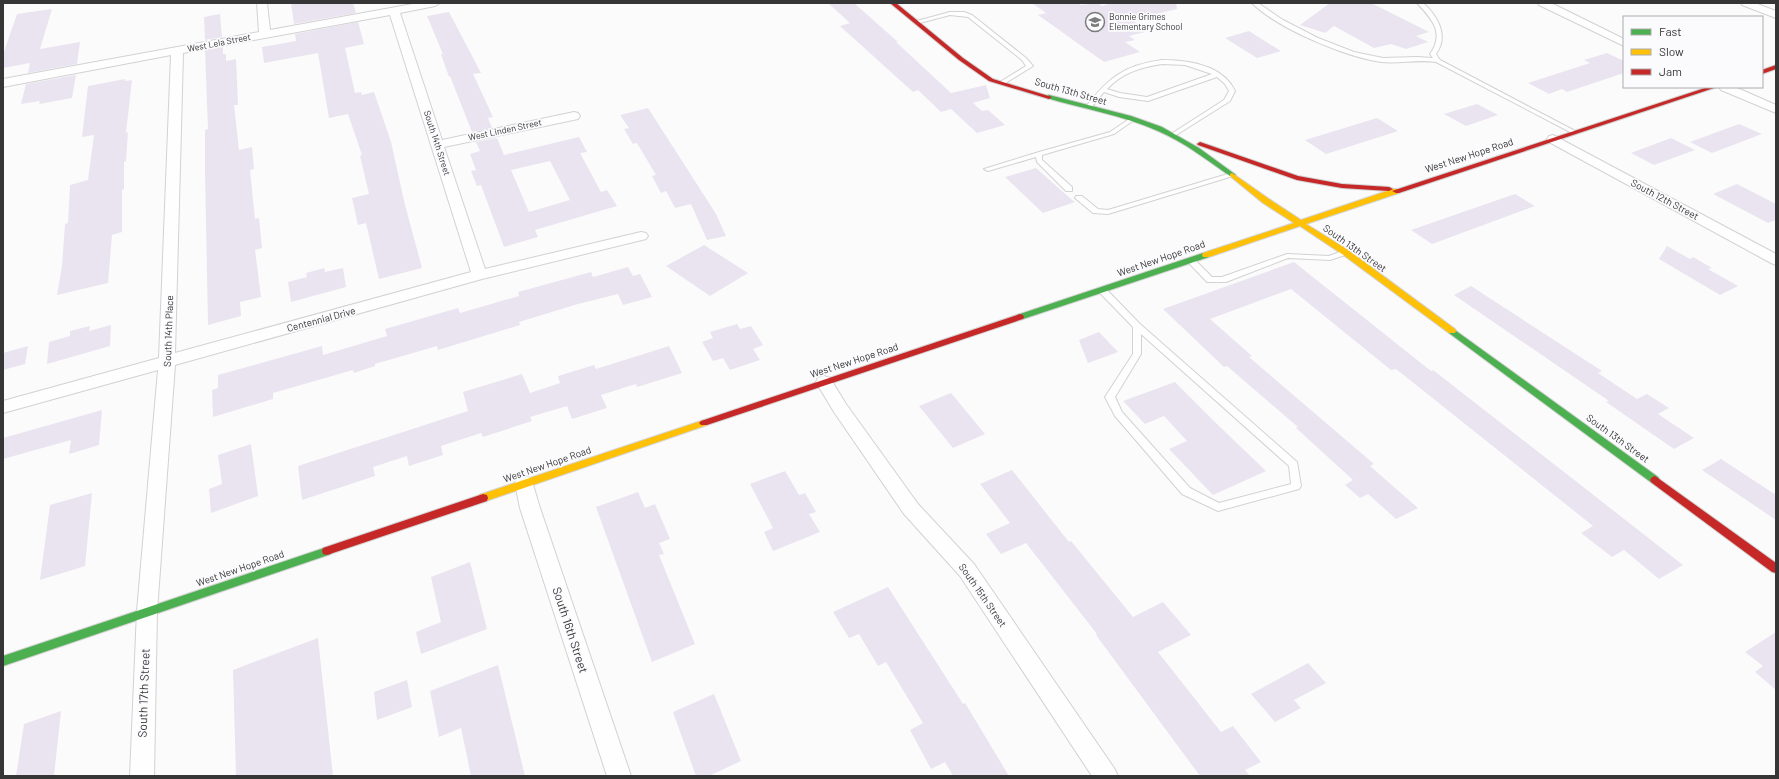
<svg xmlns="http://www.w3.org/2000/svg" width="1779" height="779" viewBox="0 0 1779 779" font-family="Barlow,sans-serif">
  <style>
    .building { fill: #eae4f0; fill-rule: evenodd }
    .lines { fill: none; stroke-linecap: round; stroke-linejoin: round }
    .lane-casing { stroke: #d2d2d3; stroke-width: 2 }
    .street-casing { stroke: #d2d2d3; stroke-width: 2 }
    .fast-casing { stroke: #d2d2d3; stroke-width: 2 }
    .slow-casing { stroke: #d2d2d3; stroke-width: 2 }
    .jam-casing { stroke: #d2d2d3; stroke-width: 2 }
    .lane { fill: #fefeff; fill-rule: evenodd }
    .street { fill: #fefeff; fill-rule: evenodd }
    .fast { fill: #4caf50; fill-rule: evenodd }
    .slow { fill: #ffc107; fill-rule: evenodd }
    .jam { fill: #c62828; fill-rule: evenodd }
    .labels { text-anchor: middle; stroke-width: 3.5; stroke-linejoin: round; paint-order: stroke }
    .far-poi-label { font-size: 9px; fill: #363637; stroke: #fbfafd; text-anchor: start }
    .far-street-label { font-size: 9px; fill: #363637; stroke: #fbfafd }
    .street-label { font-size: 10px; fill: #363637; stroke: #fbfafd }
    .near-street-label { font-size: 12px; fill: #363637; stroke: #fbfafd }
  </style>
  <rect width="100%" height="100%" fill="#fbfbfc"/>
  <g class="building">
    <polygon points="291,3 353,3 356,13 294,24"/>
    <polygon points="828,3 854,3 898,42 896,42 951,93 986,85 990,98 973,103 982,111 988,110 1005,125 977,133 951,109 941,112 918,90 913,92 840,26 850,23"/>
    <polygon points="1032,3 1077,3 1081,5 1098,3 1102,6 1112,3 1176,3 1177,9 1132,20 1149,31 1129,36 1135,40 1125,42 1140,52 1104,62 1038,15 1046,13"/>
    <polygon points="1330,3 1371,3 1429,32 1416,36 1428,42 1406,49 1391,44 1374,48 1334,26 1325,33 1300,25"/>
    <polygon points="52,9 40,49 80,42 77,64 28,73 30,63 3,68 3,55 17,14"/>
    <polygon points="449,12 481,73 473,74 493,117 488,118 492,128 472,132 450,76 449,77 441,54 443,54 427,16"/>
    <polygon points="220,14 222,37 205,40 204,17"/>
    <polygon points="358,22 364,44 345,48 355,93 361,92 362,95 374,92 391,142 405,205 422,268 379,279 366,223 358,225 352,198 369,194 360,156 362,155 348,114 329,118 318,53 264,63 262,47 296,41 295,34"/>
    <polygon points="1249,31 1263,40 1281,51 1257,58 1225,38"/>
    <polygon points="223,47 223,54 226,54 226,61 236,59 238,105 234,105 239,150 252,147 254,169 250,170 255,219 259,218 262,248 255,250 261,297 240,302 241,316 208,325 205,172 205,130 208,129 205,50"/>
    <polygon points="1607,53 1624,61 1624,73 1567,92 1562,89 1549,94 1528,83 1590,63 1584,60"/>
    <polygon points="76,75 72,98 39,104 40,101 21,104 26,84"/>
    <polygon points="125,79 125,81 132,80 126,133 128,132 126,161 124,162 124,189 122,190 122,232 112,235 108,283 57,295 62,266 65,224 68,223 70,185 88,180 94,135 82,137 88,86"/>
    <polygon points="1477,104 1498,115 1466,126 1444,114"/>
    <polygon points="648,108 716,214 726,236 707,240 691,204 675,208 666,191 661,193 652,176 656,175 637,143 633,144 624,129 629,128 620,115"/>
    <polygon points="1377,118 1398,131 1326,154 1305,140"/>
    <polygon points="1739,124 1762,134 1712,153 1690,142"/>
    <path d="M579 137 587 152 580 153 601 192 607 190 617 206 535 230 538 237 504 247 481 185 477 186 471 171 476 170 470 154 480 151 476 142 497 138 504 155ZM550 161 570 200 529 212 511 170Z"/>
    <polygon points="1671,138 1695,150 1654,165 1631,153"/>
    <polygon points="1036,168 1071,199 1075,202 1043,213 1005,177"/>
    <polygon points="1737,184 1776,204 1776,220 1768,223 1713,194"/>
    <polygon points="1515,194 1535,206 1432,244 1411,230"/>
    <polygon points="704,245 748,273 710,296 666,266"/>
    <polygon points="1667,246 1690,259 1693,257 1712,268 1708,269 1738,286 1720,295 1659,259"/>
    <polygon points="1294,262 1431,371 1433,370 1582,486 1683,565 1659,579 1624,550 1612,557 1581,533 1593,526 1396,369 1391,370 1291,289 1210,319 1252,356 1249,357 1374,464 1370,466 1418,508 1396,519 1368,494 1360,498 1345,485 1353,480 1296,428 1298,427 1227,366 1224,367 1163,309"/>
    <polygon points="628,267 633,276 640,274 652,297 623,305 618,294 578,304 519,322 520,325 438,350 437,346 375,364 375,366 354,373 353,370 273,393 273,399 213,417 212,390 218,388 218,375 322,346 323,355 387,336 385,329 458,308 460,313 519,296 518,292 591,272 593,277"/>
    <polygon points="324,268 325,272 343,268 346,287 291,302 288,282 307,277 306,273"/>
    <polygon points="1471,286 1602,371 1598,373 1637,399 1647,394 1669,408 1658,414 1694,438 1674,449 1606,402 1609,401 1454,295"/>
    <polygon points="737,324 740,329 751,326 763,345 753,349 760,360 730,370 723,358 713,361 702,342 713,338 710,332"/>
    <polygon points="111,325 110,346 47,364 49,342 70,336 70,331 90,326 89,331"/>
    <polygon points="1099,332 1118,352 1088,363 1079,340"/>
    <polygon points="28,346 25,364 3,370 3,353"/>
    <polygon points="669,346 682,373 637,387 636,384 601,395 607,408 572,419 567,406 530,417 532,421 483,437 481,433 441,446 443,455 409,466 407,456 373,467 375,476 302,500 298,466 468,411 463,392 522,374 530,393 560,383 558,376 594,365 596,369"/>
    <polygon points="1175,382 1220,427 1266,471 1213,495 1169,449 1187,441 1164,416 1145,424 1123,401"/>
    <polygon points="951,393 985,434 953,448 919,406"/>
    <polygon points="102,410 99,445 69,454 71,440 3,459 3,438"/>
    <polygon points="251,444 258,496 211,513 209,489 222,484 218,455"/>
    <polygon points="1721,459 1776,495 1776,520 1702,470"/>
    <polygon points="1012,470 1069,542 1071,541 1133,617 1163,602 1191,635 1158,652 1221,732 1233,726 1261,762 1245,770 1250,776 1200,776 1096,635 1097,634 1026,543 1001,554 986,534 1010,523 980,484"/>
    <polygon points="785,471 799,495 805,493 816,512 809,514 820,532 773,551 764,532 773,528 750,484"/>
    <polygon points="638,492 645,508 655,504 670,539 659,543 664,554 659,555 695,644 652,662 596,507"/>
    <polygon points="92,493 85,566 40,580 50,505"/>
    <polygon points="470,562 487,629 421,654 416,632 441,622 431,577"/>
    <polygon points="888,587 963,704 965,703 1009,776 953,776 945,762 931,769 910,730 923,723 886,662 878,666 859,634 849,638 833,612"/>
    <polygon points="1776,632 1776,690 1755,672 1763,666 1745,652"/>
    <polygon points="318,638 333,776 236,776 233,670"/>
    <polygon points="1308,663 1326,683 1294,700 1301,708 1275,722 1251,694"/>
    <polygon points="498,665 525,776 471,776 461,728 439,737 430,691"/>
    <polygon points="407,680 412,707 377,720 374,692"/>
    <polygon points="714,694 741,761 709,776 696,776 673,712"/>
    <polygon points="61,711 54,776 16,776 24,724"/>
  </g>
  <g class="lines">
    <defs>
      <g id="lane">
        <path d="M1252 3H1258L1283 20 1318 38 1354 52 1383 58 1417 57 1433 58 1430 54C1445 33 1432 19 1417 3H1423C1438 16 1449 36 1436 54L1440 60 1577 132 1576 133H1572L1436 62C1418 59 1400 64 1381 62 1346 57 1278 29 1252 3Z"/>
        <polygon points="950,12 964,12 972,15 1026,58 1033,66 1004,84 1000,84 1000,82 1026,66 1022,60 968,17 950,15 916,24 913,22"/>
        <path d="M1162 60C1188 60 1223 65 1235 91L1230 101 1173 137 1170 135 1171 134 1224 100 1229 91 1225 84 1217 77 1148 101 1119 97 1104 92 1090 109 1085 108C1108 78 1124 65 1162 60ZM1162 64 1185 65 1212 74 1147 97 1120 93 1107 89C1122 73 1141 67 1162 64Z"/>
        <polygon points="1132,117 1134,118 1134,120 1114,134 1042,155 1042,160 1072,187 1072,191 1066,191 1037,162 1036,157 988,171 984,169 1039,152 1110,132"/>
        <polygon points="1231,173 1233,174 1233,176 1108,214 1093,213 1075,198 1076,196 1082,196 1098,209 1108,210"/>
        <polygon points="1345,250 1349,252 1348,254 1330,260 1288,258 1226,282 1207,282 1186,260 1190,258 1193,258 1212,277 1222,277 1287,254 1329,256"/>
        <path d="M1102 287 1105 288 1140 324 1297 462 1301 486 1299 489 1218 511 1182 494 1115 416 1105 397 1133 354V327L1099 292 1098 290 1099 288ZM1141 334 1289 466 1291 484 1219 503 1190 488 1122 412 1115 397 1141 354Z"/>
      </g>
      <g id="street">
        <path d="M257 3H267L270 30 418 3H440L435 6 400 13 442 140 574 112 578 113 580 116 578 119 444 147 485 269 641 232 646 233 648 236 646 239 482 279 175 365 157 611 154 776H130L137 611 158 370 3 413V401L159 358 171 55 3 87V79L259 32ZM390 15 471 272 175 353 183 53Z"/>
        <polygon points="1538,3 1551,3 1624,39 1624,46 1539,5"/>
        <polygon points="1741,3 1755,3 1776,11 1776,18 1742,5"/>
        <polygon points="1719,87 1735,87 1776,105 1776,113 1721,90"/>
        <polygon points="1553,135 1776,254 1776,265 1771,263 1549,142 1547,139 1549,136"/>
        <polygon points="824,376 830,378 846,404 918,504 974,564 1114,768 1118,776 1092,776 960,576 904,514 834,412 816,382 818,378"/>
        <polygon points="524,476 531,478 540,508 631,776 607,776 520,508 515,483 517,478"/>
      </g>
      <g id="fast">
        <path d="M1049 95 1131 116 1162 127 1199 148 1236 175 1234 176H1230C1207 160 1184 142 1158 131 1123 115 1083 109 1047 98V96Z"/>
        <polygon points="1203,253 1209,253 1210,255 1209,257 1023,319 1017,319 1016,317 1017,315"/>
        <polygon points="1452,328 1658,477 1660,480 1658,483 1652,483 1449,333 1448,331"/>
        <polygon points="327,547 331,548 332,551 331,554 3,666 3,656"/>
      </g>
      <g id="slow">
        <polygon points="1232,173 1269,199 1301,220 1393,189 1399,189 1399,193 1306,224 1348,250 1455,329 1456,331 1455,333 1449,333 1342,254 1300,226 1209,257 1203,257 1202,255 1203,253 1294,223 1263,203 1230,176 1230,174"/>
        <polygon points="704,420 707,421 709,423 707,425 483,502 479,501 478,498 479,495"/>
      </g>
      <g id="jam">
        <polygon points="890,3 896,3 963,58 993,79 1052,97 1049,99 989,81 959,60"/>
        <polygon points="1776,65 1776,69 1762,74 1762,70"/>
        <polygon points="1708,87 1717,87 1399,193 1396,193 1392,191"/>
        <polygon points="1200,142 1298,176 1342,184 1389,187 1393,189 1389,191 1342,188 1297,180 1198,145 1197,144"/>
        <polygon points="1020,314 1023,315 1024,317 1023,319 707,425 701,425 699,423 701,421"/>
        <polygon points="1655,476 1776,563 1776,573 1772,572 1652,483 1650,480 1652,477"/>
        <polygon points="483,494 487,495 488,498 487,501 327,555 323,554 322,551 323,548"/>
      </g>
    </defs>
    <use href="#lane" class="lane-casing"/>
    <use href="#street" class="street-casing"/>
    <use href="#fast" class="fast-casing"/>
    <use href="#slow" class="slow-casing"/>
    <use href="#jam" class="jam-casing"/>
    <use href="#lane" class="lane"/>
    <use href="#street" class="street"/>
    <use href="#fast" class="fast"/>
    <use href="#slow" class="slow"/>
    <use href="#jam" class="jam"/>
  </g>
  <defs>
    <symbol id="school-ring" viewBox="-11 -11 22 22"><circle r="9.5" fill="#fbfafd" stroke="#7b7b7c" stroke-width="1.5"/><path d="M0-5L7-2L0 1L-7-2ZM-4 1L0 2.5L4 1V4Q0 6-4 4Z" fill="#7b7b7c"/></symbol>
  </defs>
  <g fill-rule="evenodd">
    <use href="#school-ring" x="1084" y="11" width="22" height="22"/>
  </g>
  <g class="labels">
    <g class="far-poi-label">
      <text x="1109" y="20">Bonnie Grimes<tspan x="1109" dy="10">Elementary School</tspan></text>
    </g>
    <g class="far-street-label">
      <text transform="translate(219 43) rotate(-11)" y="3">West Lela Street</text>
      <text transform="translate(505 130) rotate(-12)" y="3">West Linden Street</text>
      <text transform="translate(437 143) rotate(72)" y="3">South 14th Street</text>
    </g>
    <g class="street-label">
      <text transform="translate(1071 91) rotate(16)" y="4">South 13th Street</text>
      <text transform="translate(1469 155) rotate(-18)" y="4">West New Hope Road</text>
      <text transform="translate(1665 199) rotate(28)" y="4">South 12th Street</text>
      <text transform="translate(1355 248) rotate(35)" y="4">South 13th Street</text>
      <text transform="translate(1161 258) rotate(-19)" y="4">West New Hope Road</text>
      <text transform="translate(321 319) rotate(-15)" y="4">Centennial Drive</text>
      <text transform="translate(168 331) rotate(-88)" y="4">South 14th Place</text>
      <text transform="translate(854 360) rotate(-18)" y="4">West New Hope Road</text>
      <text transform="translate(1618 438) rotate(36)" y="4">South 13th Street</text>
      <text transform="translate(547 464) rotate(-19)" y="4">West New Hope Road</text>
      <text transform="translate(240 568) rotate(-19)" y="4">West New Hope Road</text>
      <text transform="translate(983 595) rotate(55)" y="4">South 15th Street</text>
    </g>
    <g class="near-street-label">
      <text transform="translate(570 630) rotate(72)" y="4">South 16th Street</text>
      <text transform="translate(144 693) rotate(-88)" y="4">South 17th Street</text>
    </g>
  </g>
  <rect width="1779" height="779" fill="none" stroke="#363637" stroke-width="8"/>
  <rect x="1623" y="16" width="140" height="72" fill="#fbfafd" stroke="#acacae"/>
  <rect x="1631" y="29" width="20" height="6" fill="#4caf50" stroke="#acacae"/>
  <text x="1659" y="36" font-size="12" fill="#363637">Fast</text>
  <rect x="1631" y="49" width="20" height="6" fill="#ffc107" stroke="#acacae"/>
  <text x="1659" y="56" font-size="12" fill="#363637">Slow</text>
  <rect x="1631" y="69" width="20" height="6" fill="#c62828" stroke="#acacae"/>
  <text x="1659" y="76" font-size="12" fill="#363637">Jam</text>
</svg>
